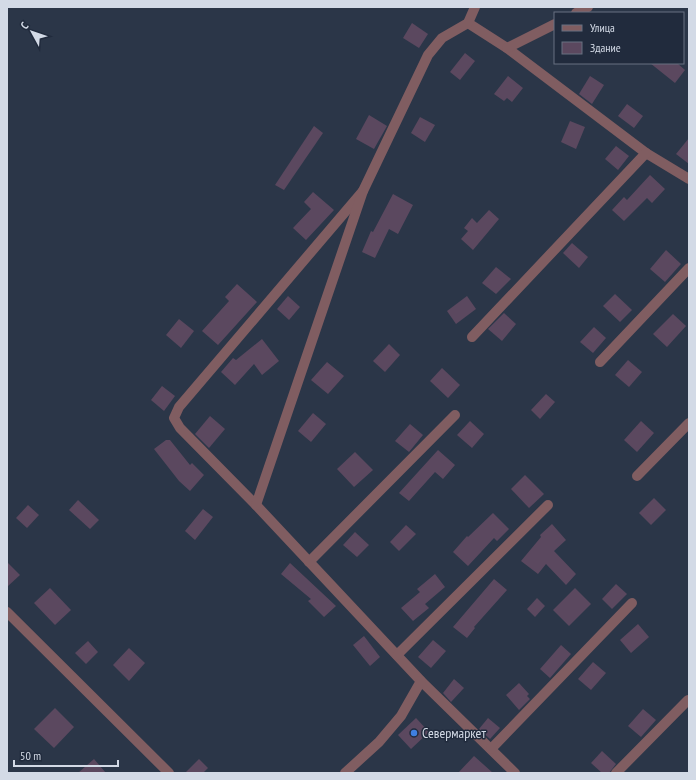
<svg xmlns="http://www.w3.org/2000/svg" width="696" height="780" viewBox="0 0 696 780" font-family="'PT Sans Narrow',sans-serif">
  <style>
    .building { fill: #5b485f }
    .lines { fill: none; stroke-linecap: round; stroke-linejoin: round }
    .street { stroke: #805d61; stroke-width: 10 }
    .shop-dot { fill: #3f7fe0; stroke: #212b3d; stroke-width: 1.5 }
    .labels { text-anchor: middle; stroke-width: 3; stroke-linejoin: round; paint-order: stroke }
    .poi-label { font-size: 14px; fill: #d3dae6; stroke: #212b3d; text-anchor: start }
  </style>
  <rect width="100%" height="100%" fill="#2b3648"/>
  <g class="building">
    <polygon points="412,23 428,34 419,48 403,38"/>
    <polygon points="465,53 475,61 460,80 450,72"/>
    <polygon points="650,63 677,63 685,70 675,83"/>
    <polygon points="508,76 523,88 512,102 507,98 504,101 494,94"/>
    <polygon points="590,76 604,85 592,104 579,94"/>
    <polygon points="627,104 643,116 634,128 618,116"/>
    <polygon points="369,115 387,126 374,149 356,139"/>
    <polygon points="420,117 435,125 425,142 411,133"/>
    <polygon points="570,121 585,127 576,149 561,142"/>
    <polygon points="314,126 323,133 284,190 275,185"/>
    <polygon points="689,138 689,164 676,154"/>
    <polygon points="616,146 629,156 618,170 605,159"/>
    <polygon points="650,175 665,189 652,203 647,198 624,221 612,210 624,197 627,200"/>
    <polygon points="313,192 334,210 306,240 293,228 311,209 304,202"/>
    <polygon points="393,194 413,205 398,234 389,229 375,258 362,252 371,231 373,232"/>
    <polygon points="489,210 499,219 473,250 461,239 468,231 464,228 472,218 477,223"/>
    <polygon points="572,243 588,257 579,268 563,253"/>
    <polygon points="666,250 681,264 665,282 650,269"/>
    <polygon points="496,267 511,279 496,294 482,283"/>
    <polygon points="237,284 257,302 218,345 202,331 229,301 225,297"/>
    <polygon points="615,294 632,310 620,322 603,306"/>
    <polygon points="288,296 300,307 289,320 277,309"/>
    <polygon points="467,296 476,309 456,324 447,311"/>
    <polygon points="504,313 516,324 502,341 488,329"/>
    <polygon points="673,314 686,326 667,347 653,334"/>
    <polygon points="179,319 194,331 181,348 166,335"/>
    <polygon points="594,327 606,338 593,353 580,342"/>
    <polygon points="262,339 279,361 262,375 254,364 235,385 221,372 233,358 236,360"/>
    <polygon points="389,344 400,355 385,372 373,361"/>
    <polygon points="628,360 642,372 629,387 615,375"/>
    <polygon points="327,362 344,376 328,394 311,380"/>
    <polygon points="442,368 460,385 448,398 430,381"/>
    <polygon points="162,386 175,396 164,411 151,400"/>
    <polygon points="546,394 555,402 540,419 531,410"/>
    <polygon points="313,413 326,424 311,442 298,431"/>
    <polygon points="210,416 225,429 209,448 195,434"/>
    <polygon points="470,421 484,434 472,448 457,435"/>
    <polygon points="641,421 654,433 637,452 624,440"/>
    <polygon points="410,424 423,435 409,452 395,441"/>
    <polygon points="166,440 170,440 190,465 192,463 204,475 190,491 179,481 154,449"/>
    <polygon points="438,450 455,465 443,479 435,472 409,501 399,493"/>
    <polygon points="355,452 373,470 354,487 337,469"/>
    <polygon points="525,475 544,494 529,508 511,489"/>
    <polygon points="654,498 666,510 651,525 639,513"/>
    <polygon points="78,500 99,520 90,529 69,510"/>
    <polygon points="28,505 39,515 27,528 16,518"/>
    <polygon points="203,509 213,517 195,540 185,531"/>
    <polygon points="493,513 509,529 497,541 494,538 468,566 453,552 467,536 468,537"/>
    <polygon points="552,524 566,540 554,551 576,574 566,585 546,564 538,574 521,561 541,537 540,535"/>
    <polygon points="406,525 416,534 399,551 390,542"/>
    <polygon points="355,532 369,545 357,557 343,545"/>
    <polygon points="7,562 20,575 7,587"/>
    <polygon points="290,563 336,606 324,617 308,601 311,599 281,574"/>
    <polygon points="435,574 445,587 425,604 429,608 413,621 401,608 420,592 417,589"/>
    <polygon points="494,579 507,590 474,627 475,628 467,638 453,627"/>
    <polygon points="616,584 627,594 612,609 602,599"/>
    <polygon points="50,588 71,610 55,625 34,603"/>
    <polygon points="575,588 591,604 569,626 553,610"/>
    <polygon points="537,598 545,606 535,617 527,609"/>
    <polygon points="638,624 649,637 631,653 620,640"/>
    <polygon points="364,636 380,657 370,666 353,645"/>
    <polygon points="433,640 446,651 431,668 418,657"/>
    <polygon points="88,641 98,652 86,664 75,653"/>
    <polygon points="561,645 571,654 550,678 540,669"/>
    <polygon points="129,648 145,663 129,681 113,665"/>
    <polygon points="593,662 606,673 591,690 578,679"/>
    <polygon points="454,679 464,688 451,702 443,693"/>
    <polygon points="519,683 529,694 527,696 530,699 519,710 506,695"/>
    <polygon points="55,708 74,727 54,748 34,729"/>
    <polygon points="643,709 656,720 641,737 628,726"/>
    <polygon points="416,718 429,732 411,749 398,735"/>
    <polygon points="488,718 500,728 490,739 479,729"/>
    <polygon points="602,751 616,764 609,773 602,773 591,763"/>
    <polygon points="474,756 493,773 458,773"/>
    <polygon points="94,759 106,773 78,773"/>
    <polygon points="199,759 208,768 203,773 185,773"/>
  </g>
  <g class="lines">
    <g class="street">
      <polyline points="576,13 588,7"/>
      <polyline points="468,23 507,48 646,153 689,179"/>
      <polyline points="507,48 555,24"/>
      <polyline points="363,191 179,407 174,418 180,428 256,505 421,681 515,773"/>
      <polyline points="472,337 646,153"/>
      <polyline points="600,362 689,268"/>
      <polyline points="637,476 689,423"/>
      <polyline points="256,505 363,191 428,55 442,38 468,23 475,7"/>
      <polyline points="309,562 455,415"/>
      <polyline points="7,612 169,773"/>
      <polyline points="397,655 548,505"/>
      <polyline points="491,749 632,603"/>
      <polyline points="345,773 379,742 401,716 421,681"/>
      <polyline points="616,773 688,700"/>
    </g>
  </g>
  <circle class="shop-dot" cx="414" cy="733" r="4"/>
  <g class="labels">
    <g class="poi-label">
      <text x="422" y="738">Севермаркет</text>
    </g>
  </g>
  <rect width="696" height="780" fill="none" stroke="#d3dae6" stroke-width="16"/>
  <rect x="554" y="12" width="130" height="52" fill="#212b3d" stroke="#687181"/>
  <rect x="562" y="25" width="20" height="6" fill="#805d61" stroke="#687181"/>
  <text x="590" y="32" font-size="12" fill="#d3dae6">Улица</text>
  <rect x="562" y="42" width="20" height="12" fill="#5b485f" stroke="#687181"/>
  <text x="590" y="52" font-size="12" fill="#d3dae6">Здание</text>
  <g transform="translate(32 32) rotate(310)" stroke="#212b3d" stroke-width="3" paint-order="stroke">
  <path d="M0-3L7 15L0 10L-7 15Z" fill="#d3dae6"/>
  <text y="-6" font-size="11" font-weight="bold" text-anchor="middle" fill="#d3dae6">С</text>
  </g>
  <path d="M14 760v6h104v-6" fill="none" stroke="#d3dae6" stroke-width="2"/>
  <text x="20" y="760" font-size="12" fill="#d3dae6" stroke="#212b3d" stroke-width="3" paint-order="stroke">50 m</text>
</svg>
